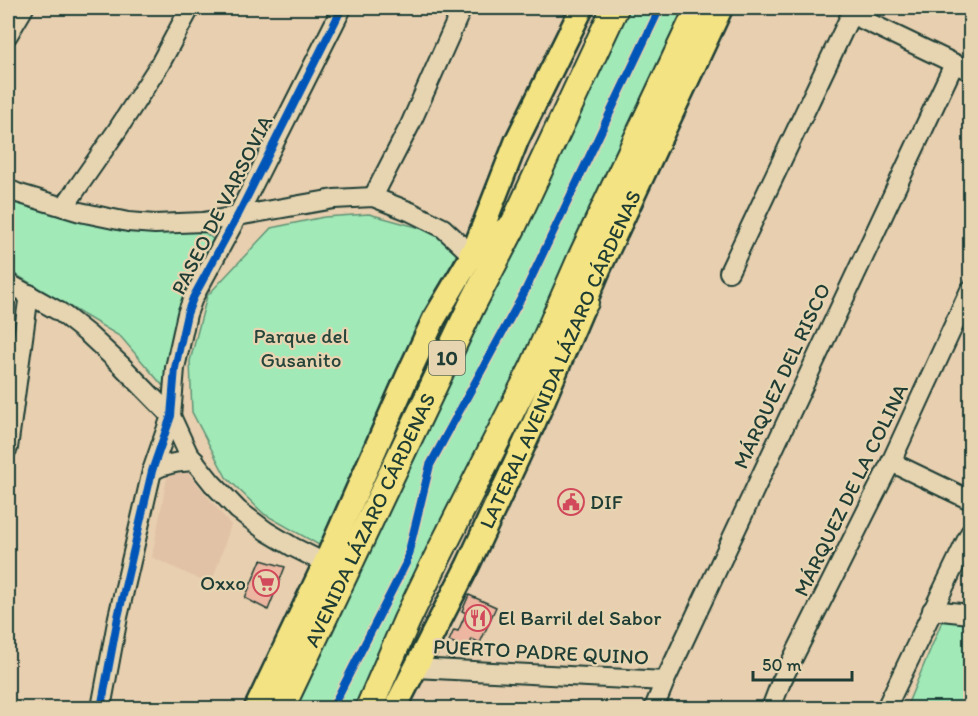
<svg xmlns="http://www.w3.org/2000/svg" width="978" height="716" viewBox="0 0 978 716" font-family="Itim,sans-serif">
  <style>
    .built { fill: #e1c2a6 }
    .green { fill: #a1e9b7; stroke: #609376; stroke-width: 1.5 }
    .building { fill: #ecb6a1; stroke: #1f3d34; stroke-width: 1.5 }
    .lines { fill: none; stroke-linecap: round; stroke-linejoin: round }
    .minor-casing { stroke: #1f3d34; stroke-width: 22 }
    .major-casing { stroke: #1f3d34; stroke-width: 27 }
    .highway-casing { stroke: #1f3d34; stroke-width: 30 }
    .minor { stroke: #e7d5b2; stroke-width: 18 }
    .major { stroke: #f4e382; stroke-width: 22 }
    .highway { stroke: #f4e382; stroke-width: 26 }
    .cycleway-casing { stroke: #e7d5b2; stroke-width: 11 }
    .cycleway { stroke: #0057b8; stroke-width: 8 }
    .labels { text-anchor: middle; stroke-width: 4.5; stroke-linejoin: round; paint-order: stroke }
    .shield { fill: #e7d5b2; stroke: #5b6b5a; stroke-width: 1.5 }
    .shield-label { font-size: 20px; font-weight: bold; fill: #1f3d34 }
    .street-label { font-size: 21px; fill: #1f3d34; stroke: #e7d5b2 }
    .park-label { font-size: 21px; fill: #26463b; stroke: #e7d5b2 }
    .poi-label { font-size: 21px; fill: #1f3d34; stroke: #e7d5b2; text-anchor: start }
  </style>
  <rect width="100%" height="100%" fill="#e8cfaf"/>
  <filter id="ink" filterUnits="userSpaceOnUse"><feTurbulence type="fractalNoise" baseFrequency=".0167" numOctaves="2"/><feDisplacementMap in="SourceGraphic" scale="12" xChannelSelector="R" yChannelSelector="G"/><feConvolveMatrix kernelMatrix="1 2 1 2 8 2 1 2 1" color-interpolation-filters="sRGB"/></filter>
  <g filter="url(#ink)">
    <polygon class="built" points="185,469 231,525 211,585 152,557 167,478"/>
    <g class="green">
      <polygon points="623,8 697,8 359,708 285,708"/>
      <polygon points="8,194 131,227 205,233 213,239 206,256 178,309 163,386 121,337 8,270"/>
      <polygon points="369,214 442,234 460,246 326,549 264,514 226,477 192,412 190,361 207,296 271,228 324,217"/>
      <polygon points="945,614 970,617 970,708 906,708"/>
    </g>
    <g class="building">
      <polygon points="261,560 285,567 268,610 245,598"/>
      <polygon points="469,595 496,607 480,643 472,639 468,649 449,641 454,630 458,631 466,613 462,611"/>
    </g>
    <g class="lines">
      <defs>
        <g id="minor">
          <polyline points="851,14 970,71"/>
          <polyline points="8,35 24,8"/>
          <polyline points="8,189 17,193 80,212 128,222 155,224 203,222 334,199 373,197 411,212 443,228 472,255"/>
          <polyline points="373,197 410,125 462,8"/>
          <polyline points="64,207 116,132 160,64 190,8"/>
          <polyline points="729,272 854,8"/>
          <polyline points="8,283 60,312 89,335 121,365 171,416 188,453 212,483 238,510 266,531 293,547 325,563"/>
          <polyline points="8,448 29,294"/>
          <polyline points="891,462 970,500"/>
          <path d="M152 471C166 463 179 462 195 461"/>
          <polyline points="932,610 970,614"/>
          <polyline points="415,668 665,681"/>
          <polyline points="101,708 118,617 152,471 171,416 175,368 187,314 193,298 238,215 342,8"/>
          <polyline points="654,708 665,681 954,64"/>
          <polyline points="771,708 781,682 891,462 970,290"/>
          <polyline points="886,708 970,533"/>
        </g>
        <g id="major">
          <polyline points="256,708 325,563 408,375 434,319 472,255 517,140 582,8"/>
          <path id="s1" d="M395 708 468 565 534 423 600 267 721 8"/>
        </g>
        <g id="highway">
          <polyline points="472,255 510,228"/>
          <polyline points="556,338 585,302"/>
          <path id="s2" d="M281 708 471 307 513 226 615 8"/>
          <polyline points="369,708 407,620 438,556 534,366 582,256 699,8"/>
        </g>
      </defs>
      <use href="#minor" class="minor-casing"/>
      <use href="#major" class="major-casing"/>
      <use href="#highway" class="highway-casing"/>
      <use href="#minor" class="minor"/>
      <use href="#major" class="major"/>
      <use href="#highway" class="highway"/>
      <defs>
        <g id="cycleway">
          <polyline points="101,708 118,617 152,471 171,416 175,368 187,314 193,298 238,215 342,8"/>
          <polyline points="332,708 406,563 430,465 525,291 660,8"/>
        </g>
      </defs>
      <use href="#cycleway" class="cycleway-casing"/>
      <use href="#cycleway" class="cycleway"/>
    </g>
  </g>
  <defs>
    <symbol id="civic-ring" viewBox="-11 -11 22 22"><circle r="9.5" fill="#e7d5b2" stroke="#d1495b" stroke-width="1.5"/><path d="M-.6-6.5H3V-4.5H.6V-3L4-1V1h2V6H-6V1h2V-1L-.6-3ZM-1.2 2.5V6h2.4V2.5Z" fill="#d1495b"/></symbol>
    <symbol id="supermarket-ring" viewBox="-11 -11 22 22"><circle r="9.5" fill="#e7d5b2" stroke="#d1495b" stroke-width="1.5"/><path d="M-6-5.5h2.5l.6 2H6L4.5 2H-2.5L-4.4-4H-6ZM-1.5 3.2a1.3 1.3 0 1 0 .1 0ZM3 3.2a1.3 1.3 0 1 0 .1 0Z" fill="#d1495b"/></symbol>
    <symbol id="restaurant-ring" viewBox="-11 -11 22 22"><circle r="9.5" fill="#e7d5b2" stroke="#d1495b" stroke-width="1.5"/><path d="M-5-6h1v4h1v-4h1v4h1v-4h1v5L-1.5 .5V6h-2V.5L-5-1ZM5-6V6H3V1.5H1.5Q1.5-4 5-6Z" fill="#d1495b"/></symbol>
  </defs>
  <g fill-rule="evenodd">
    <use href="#civic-ring" x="556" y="487" width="30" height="30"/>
    <use href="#supermarket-ring" x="251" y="568" width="30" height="30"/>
    <use href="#restaurant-ring" x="463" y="603" width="30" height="30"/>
  </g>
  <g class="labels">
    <rect class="shield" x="429" y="341" width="36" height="34" rx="4.5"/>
    <g class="shield-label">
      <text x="447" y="365">10</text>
    </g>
    <g class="street-label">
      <text transform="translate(222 205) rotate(-63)" y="7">PASEO DE VARSOVIA</text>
      <text dy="7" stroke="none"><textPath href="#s1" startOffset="386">LATERAL AVENIDA LÁZARO CÁRDENAS</textPath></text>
      <text transform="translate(782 376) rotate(-65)" y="7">MÁRQUEZ DEL RISCO</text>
      <text transform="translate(851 490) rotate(-64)" y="7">MÁRQUEZ DE LA COLINA</text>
      <text dy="7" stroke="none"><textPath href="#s2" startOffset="208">AVENIDA LÁZARO CÁRDENAS</textPath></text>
      <text transform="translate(541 652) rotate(3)" y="7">PUERTO PADRE QUINO</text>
    </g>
    <g class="park-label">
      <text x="301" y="343">Parque del<tspan x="301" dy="24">Gusanito</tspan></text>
    </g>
    <g class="poi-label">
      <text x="590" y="509">DIF</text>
      <text x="246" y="590" text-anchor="end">Oxxo</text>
      <text x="498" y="625">El Barril del Sabor</text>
    </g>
  </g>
  <rect width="978" height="716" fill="none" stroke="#e7d5b2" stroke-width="30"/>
  <rect x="15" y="15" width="948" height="686" fill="none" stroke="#1f3d34" stroke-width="2" filter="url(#ink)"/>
  <path d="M753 671v9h99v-9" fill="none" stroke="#1f3d34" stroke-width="3"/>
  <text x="762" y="671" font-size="18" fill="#1f3d34" stroke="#e7d5b2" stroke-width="4.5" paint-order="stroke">50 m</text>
</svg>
